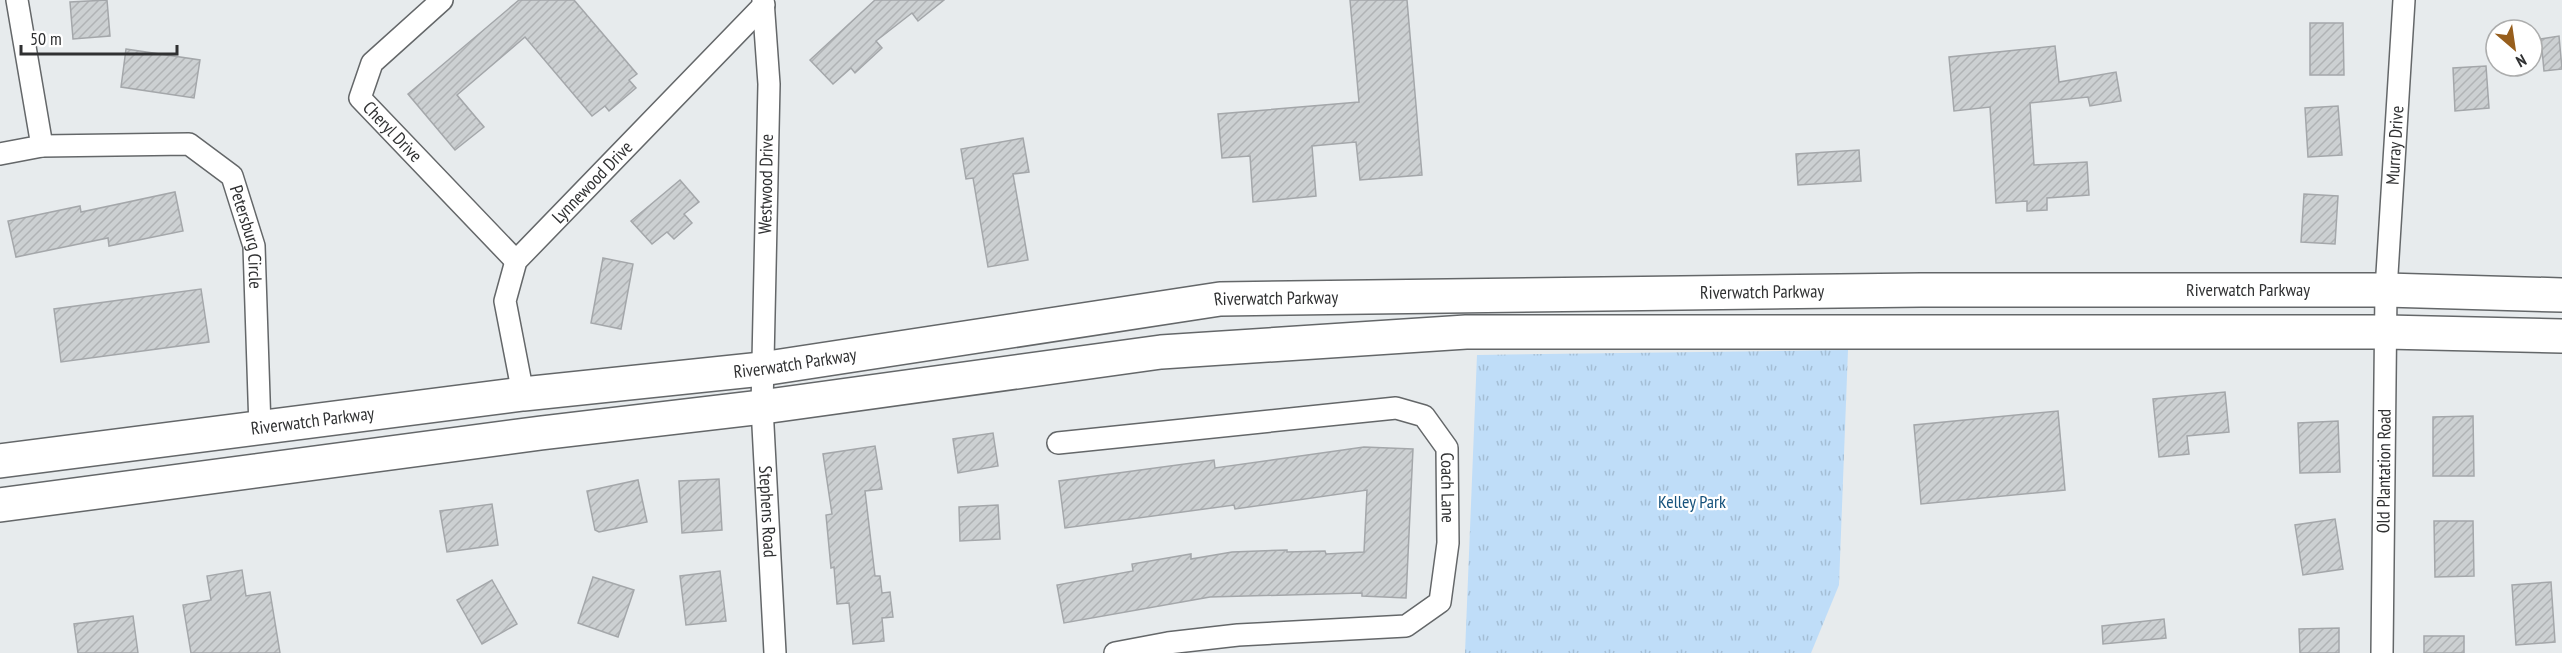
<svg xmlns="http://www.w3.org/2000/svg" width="2562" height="653" viewBox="0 0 2562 653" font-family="'PT Sans Narrow',sans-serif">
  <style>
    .park { fill: url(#park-tufts) }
    .building { fill: url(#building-hatch); stroke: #a4a7aa; stroke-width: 1.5 }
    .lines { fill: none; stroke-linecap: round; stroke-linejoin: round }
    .street-casing { stroke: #646769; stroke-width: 24 }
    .primary-casing { stroke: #646769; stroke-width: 36 }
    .street { stroke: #fff; stroke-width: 21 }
    .primary { stroke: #fff; stroke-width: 33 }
    .labels { text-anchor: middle; stroke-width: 4.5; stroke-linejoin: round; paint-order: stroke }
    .street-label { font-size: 18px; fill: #303132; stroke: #fff }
    .park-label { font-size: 18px; fill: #15527c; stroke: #fff }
  </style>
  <defs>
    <pattern id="park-tufts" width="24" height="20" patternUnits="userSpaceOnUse" patternTransform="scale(1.5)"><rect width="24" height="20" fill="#bfddf8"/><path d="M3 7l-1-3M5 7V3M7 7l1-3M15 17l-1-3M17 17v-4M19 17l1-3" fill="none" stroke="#a4bed5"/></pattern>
    <pattern id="building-hatch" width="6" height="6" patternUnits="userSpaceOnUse" patternTransform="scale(1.5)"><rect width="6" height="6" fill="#ccd0d2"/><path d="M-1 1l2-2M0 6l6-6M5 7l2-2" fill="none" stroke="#b0b3b5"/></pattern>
  </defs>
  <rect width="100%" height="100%" fill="#e7ebed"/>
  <polygon class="park" points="1848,350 1839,585 1811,653 1465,653 1477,355"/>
  <g class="building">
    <polygon points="107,0 110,36 73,39 70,2"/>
    <polygon points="519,0 574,0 637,74 629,80 636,88 609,111 605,106 592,116 525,37 457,95 484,127 455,150 408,94"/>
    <polygon points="875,0 944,0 918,21 912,13 876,41 882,48 855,73 851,68 833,84 810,60"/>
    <polygon points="1350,0 1407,0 1422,175 1360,180 1356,142 1312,146 1316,196 1253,202 1250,156 1222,158 1218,114 1359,102"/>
    <polygon points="2310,23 2343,23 2344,75 2310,75"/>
    <polygon points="2559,36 2562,69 2544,71 2541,39"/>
    <polygon points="2055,46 2059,82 2116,72 2121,101 2090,106 2088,97 2030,103 2034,165 2087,162 2089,195 2047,198 2047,210 2027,211 2027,201 1996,203 1990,107 1954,111 1949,57"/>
    <polygon points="126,49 200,60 194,98 121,87"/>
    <polygon points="2486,66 2489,108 2455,111 2453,68"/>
    <polygon points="2338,106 2342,155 2308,157 2305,108"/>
    <polygon points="1023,138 1029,172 1013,174 1028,260 988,267 973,178 966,179 961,149"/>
    <polygon points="1859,150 1861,181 1798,185 1796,154"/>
    <polygon points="680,180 699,202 684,214 692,223 674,239 667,232 652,244 631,221"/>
    <polygon points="175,192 183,231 109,246 108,238 16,257 8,221 80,206 81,212"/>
    <polygon points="2304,194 2338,196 2335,244 2301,242"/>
    <polygon points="603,258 633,264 621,329 591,323"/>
    <polygon points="201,289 209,342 61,362 54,309"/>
    <polygon points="2225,392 2229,432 2187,436 2189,454 2159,457 2153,399"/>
    <polygon points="2058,411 2065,490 1921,504 1914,425"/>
    <polygon points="2473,416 2474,476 2433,476 2433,417"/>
    <polygon points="2338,421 2340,472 2300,473 2298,423"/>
    <polygon points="993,433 998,466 958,473 953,439"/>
    <polygon points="875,446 882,489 865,491 875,576 880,576 882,593 890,592 893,617 882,618 884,641 853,644 849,603 837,604 834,567 831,568 826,515 832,514 823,454"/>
    <polygon points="1364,447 1413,449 1406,598 1362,596 1362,593 1210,597 1064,623 1057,585 1133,571 1132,564 1191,554 1191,559 1232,552 1287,550 1287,552 1325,551 1326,554 1364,552 1367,490 1235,509 1234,505 1065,528 1059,481 1214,460 1215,468"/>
    <polygon points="719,479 722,530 682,533 679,481"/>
    <polygon points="638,480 647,522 599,532 595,530 587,491"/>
    <polygon points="492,504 498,545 447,552 440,511"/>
    <polygon points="998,505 1000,539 960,541 959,507"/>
    <polygon points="2335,519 2343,569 2303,575 2295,525"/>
    <polygon points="2434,521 2473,521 2474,576 2435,577"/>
    <polygon points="242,570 246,596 270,592 280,653 191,653 183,605 211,600 207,576"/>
    <polygon points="720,571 726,621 686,625 680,576"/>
    <polygon points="593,577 634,590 618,637 578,623"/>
    <polygon points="492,580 517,624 482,644 457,600"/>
    <polygon points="2551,582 2555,642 2516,645 2512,585"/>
    <polygon points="133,616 138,653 78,653 74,624"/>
    <polygon points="2164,619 2166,638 2103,644 2102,626"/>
    <polygon points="2339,628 2339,653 2300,653 2299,629"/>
    <rect x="2424" y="636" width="40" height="17"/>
  </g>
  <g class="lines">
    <defs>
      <g id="street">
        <path id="s1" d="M442 0 372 63 360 98 516 261"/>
        <path id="s2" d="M763 0 769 84 762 407 775 653"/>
        <path id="s3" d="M42 146 189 144 232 176 254 246 260 428"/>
        <polyline points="0,154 42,146 17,0"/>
        <path id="s4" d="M523 394 505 301 516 261 764 5"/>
        <path id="s5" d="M1058 443 1396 408 1424 416 1447 448 1448 543 1440 602 1406 626 1238 635 1168 643 1115 653"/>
        <path id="s6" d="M2382 653 2386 290 2404 0"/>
      </g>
      <g id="primary">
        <path id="s7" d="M0 461 523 394 762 369 1220 299 1921 290H2386L2562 295"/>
        <polyline points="0,505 541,433 762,407 1161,352 1466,332 2386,332 2562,336"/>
      </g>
    </defs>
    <use href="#street" class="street-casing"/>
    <use href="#primary" class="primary-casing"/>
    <use href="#street" class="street"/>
    <use href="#primary" class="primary"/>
  </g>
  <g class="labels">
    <g class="street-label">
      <text dy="6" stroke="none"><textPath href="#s1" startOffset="178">Cheryl Drive</textPath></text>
      <text dy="6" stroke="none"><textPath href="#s6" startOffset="508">Murray Drive</textPath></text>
      <text dy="6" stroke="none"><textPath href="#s4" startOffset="246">Lynnewood Drive</textPath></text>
      <text transform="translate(766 184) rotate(-89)" y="6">Westwood Drive</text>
      <text dy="6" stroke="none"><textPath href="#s3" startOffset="264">Petersburg Circle</textPath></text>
      <text dy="6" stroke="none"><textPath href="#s7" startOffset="2259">Riverwatch Parkway</textPath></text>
      <text dy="6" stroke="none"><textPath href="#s7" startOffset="1773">Riverwatch Parkway</textPath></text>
      <text dy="6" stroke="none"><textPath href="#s7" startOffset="1287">Riverwatch Parkway</textPath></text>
      <text dy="6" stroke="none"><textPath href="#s7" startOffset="801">Riverwatch Parkway</textPath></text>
      <text dy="6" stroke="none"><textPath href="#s7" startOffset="315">Riverwatch Parkway</textPath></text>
      <text dy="6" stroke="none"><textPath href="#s6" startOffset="182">Old Plantation Road</textPath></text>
      <text dy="6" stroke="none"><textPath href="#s5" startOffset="448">Coach Lane</textPath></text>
      <text dy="6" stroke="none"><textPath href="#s2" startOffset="512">Stephens Road</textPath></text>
    </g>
    <g class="park-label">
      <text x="1692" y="508">Kelley Park</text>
    </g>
  </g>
  <g transform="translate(2514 48) rotate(151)"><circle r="28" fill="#ffffff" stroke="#acadad" stroke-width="1.5"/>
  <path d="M0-4.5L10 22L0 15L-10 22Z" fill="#975e1c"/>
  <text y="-9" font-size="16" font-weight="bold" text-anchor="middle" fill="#303132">N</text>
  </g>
  <path d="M21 45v9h156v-9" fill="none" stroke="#303132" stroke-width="3"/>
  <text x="30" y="45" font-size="18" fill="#303132" stroke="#ffffff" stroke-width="4.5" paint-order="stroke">50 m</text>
</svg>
